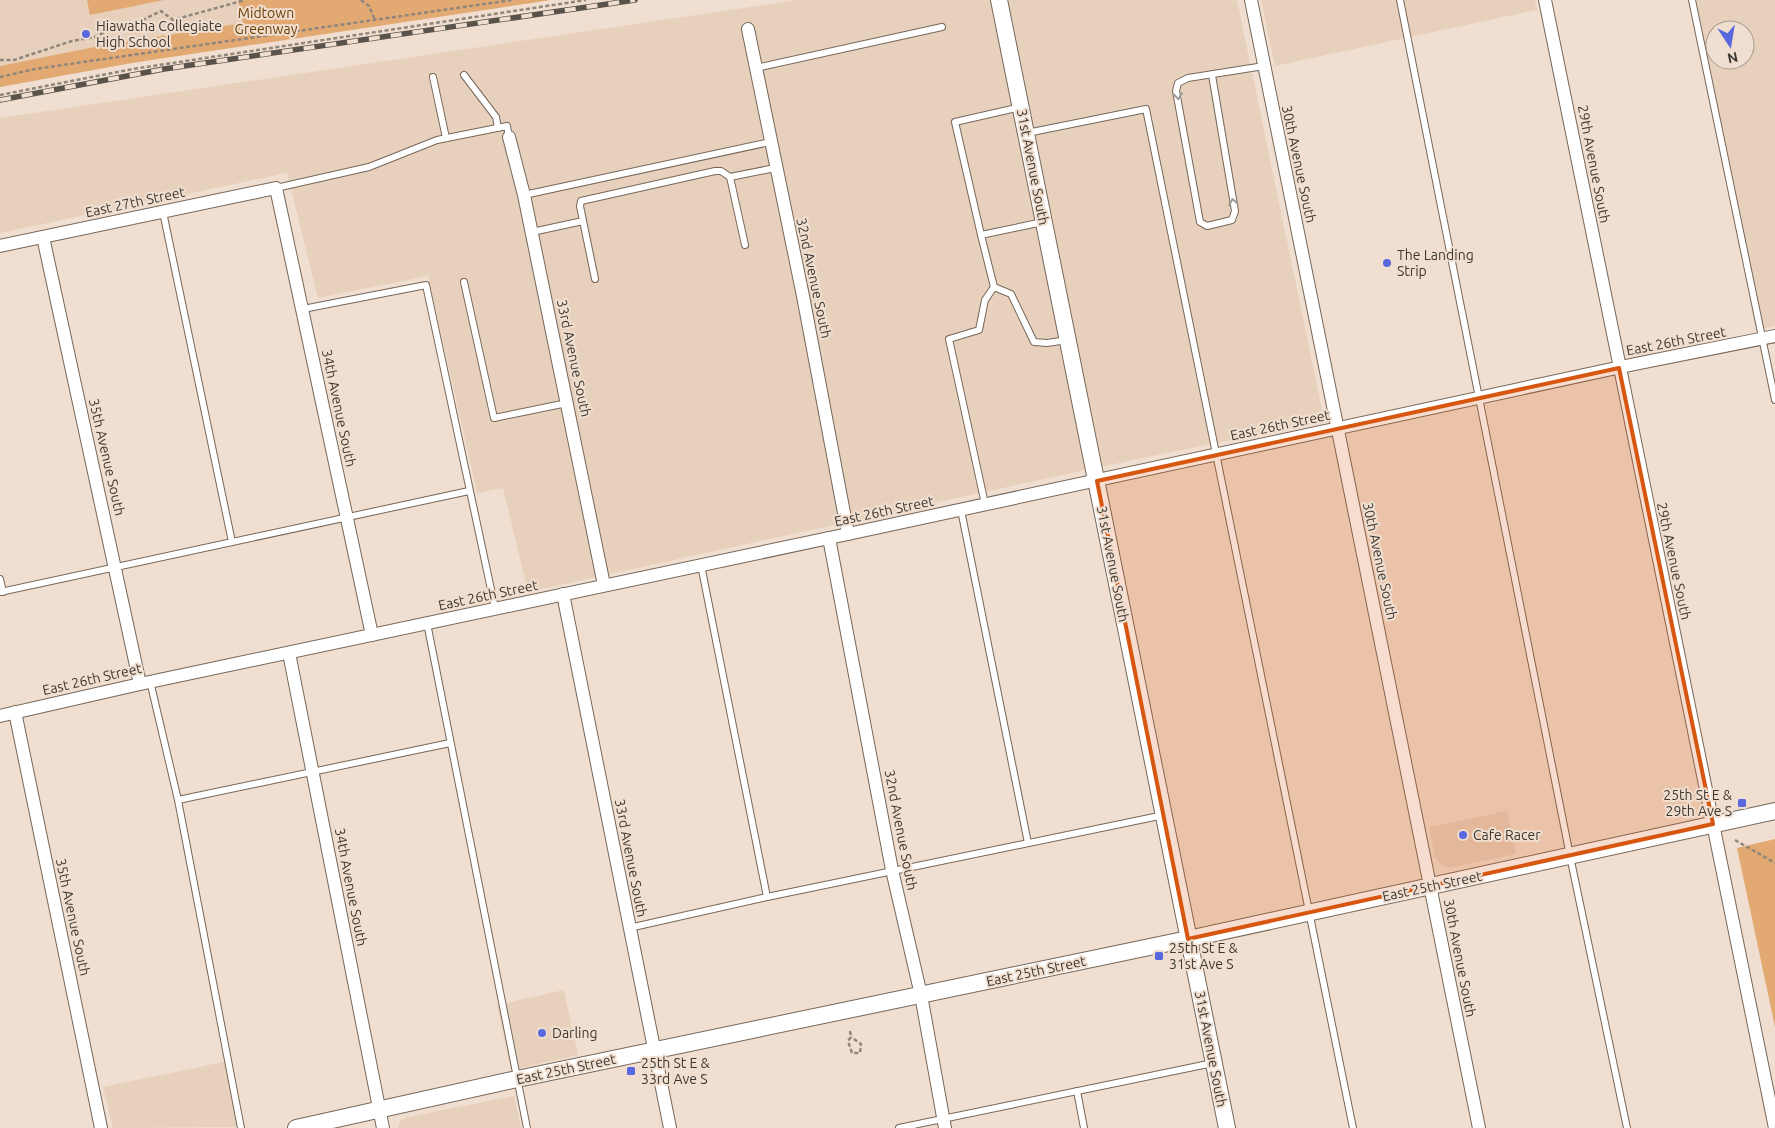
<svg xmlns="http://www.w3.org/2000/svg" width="1775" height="1128" viewBox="0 0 1775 1128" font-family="Ubuntu,sans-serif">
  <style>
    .built { fill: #e7d1bd; fill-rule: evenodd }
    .green { fill: #e2a973 }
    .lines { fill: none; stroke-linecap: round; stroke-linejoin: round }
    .service-casing { stroke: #76675a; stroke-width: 8 }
    .minor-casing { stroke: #76675a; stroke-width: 14 }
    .tertiary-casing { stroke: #76675a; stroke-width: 18 }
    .path { stroke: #91867b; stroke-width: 2.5; stroke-dasharray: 4 2.5; stroke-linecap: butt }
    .service { stroke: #fff; stroke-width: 6 }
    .minor { stroke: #fff; stroke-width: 12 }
    .tertiary { stroke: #fff; stroke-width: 16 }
    .rail-casing { stroke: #5a534b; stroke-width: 5.5 }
    .rail { stroke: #f0dfd0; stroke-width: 4; stroke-dasharray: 11; stroke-linecap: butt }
    .oneway { stroke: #9e9b98 }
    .marked { fill: #d75610; fill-opacity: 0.2; stroke: #d75610; stroke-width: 4; stroke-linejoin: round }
    .poi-dot { fill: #5968df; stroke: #f0dfd0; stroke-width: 2 }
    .labels { text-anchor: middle; stroke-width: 4; stroke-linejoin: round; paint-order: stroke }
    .park-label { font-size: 14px; fill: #6a3c00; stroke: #f0dfd0 }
    .poi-label { font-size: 14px; fill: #3d3731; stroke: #f0dfd0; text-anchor: start }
    .street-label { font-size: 14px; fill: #3d3731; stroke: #f0dfd0 }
  </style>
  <rect width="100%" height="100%" fill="#f0dfd0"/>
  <g class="built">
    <polygon points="0,0 238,0 243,23 99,46 0,66"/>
    <polygon points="797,0 1237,0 1322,410 1319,418 1313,423 1076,472 528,592 503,488 477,493 428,276 318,298 287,173 0,233 0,118"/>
    <polygon points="1261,0 1535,0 1537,10 1275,66"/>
    <path d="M1694 0H1775V326L1763 329ZM1715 30H1745V60H1715Z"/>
    <polygon points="1507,811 1516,854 1448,868 1438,862 1435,857 1429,827"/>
    <polygon points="564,990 578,1055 511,1070 497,1005"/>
    <polygon points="228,1061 241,1127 113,1128 103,1087"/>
    <polygon points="514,1096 521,1128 398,1128 400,1121 408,1117"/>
  </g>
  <g class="green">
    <polygon points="87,0 164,0 90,15"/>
    <polygon points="238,0 551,0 132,63 0,87 0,66 99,46 243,23"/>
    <polygon points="1775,839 1775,1027 1737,848"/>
  </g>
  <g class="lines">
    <defs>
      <g id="service">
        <polyline points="1400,0 1570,856 1627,1128"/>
        <polyline points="1692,0 1775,400"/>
        <polyline points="756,68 942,27"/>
        <polyline points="464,75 496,117 498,128"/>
        <polyline points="1212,75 1235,211 1232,220 1207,226 1200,222 1176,91 1178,83 1188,78 1264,66"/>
        <polyline points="433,77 446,138"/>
        <polyline points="1021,107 955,122 981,235 1043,222"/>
        <polyline points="1027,133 1146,109 1353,1128"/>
        <polyline points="276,188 369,167 437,140 507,126 509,137"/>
        <polyline points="524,195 770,142"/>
        <polyline points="163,212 232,542"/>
        <polyline points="532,232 583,221"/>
        <polyline points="981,235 994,287 985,300 979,330 949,339 985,504"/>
        <polyline points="745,245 730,177 775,168"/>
        <polyline points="595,279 580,206 581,201 715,171 721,171 730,177"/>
        <polyline points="464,282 494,418 567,403"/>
        <polyline points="994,287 1011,294 1034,342 1047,343 1067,340"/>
        <polyline points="303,309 426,285 495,608"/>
        <polyline points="961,510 1028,843"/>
        <polyline points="701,565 767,897 1164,815"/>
        <polyline points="0,579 3,592"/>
        <polyline points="0,592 469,491"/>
        <polyline points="427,623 527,1128"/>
        <polyline points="150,681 178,800 241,1128"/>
        <polyline points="178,800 450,743"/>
        <polyline points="629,928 767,897"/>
        <polyline points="1077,1091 1084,1128"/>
        <polyline points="899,1128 1213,1063"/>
      </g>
      <g id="minor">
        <polyline points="1251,0 1479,1128"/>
        <polyline points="1545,0 1775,1128"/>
        <polyline points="748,29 803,296 848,534"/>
        <polyline points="509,137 524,195 604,585"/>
        <polyline points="43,237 140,684"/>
        <polyline points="0,246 276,188 372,635"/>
        <polyline points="829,538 892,870 921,995 945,1128"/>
        <polyline points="563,594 670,1128"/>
        <polyline points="289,653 383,1128"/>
        <polyline points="15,712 101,1128"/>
        <polyline points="0,716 140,684 848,534 1635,364 1775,336"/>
      </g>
      <g id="tertiary">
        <polyline points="999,0 1227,1128"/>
        <polyline points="296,1128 517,1079 1188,939 1775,811"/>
      </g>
    </defs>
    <use href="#service" class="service-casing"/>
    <use href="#minor" class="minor-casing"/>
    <use href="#tertiary" class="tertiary-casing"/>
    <g class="path">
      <polyline points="361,0 369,6 375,20"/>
      <polyline points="0,60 14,60 72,41 95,37 111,29 126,28 161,11 173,20 245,0"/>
      <polyline points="0,77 35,69 512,0"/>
      <polyline points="0,95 133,69 586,0"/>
      <polyline points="1735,840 1775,863"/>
      <polyline points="850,1031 851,1037 848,1041 852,1053 860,1053 861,1044 851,1037"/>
    </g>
    <use href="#service" class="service"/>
    <use href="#minor" class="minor"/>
    <use href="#tertiary" class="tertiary"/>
    <defs>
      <polyline id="rail" points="0,100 164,69 635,0"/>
    </defs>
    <use href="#rail" class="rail-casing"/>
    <use href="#rail" class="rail"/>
  </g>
  <defs><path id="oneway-chevron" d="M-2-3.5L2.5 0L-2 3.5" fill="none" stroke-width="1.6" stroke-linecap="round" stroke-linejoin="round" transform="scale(1.25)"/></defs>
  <g class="oneway">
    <use href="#oneway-chevron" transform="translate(1178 96) rotate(84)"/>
    <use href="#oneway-chevron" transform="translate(1233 202) rotate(-100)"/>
  </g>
  <path class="marked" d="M1619 368 1713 824 1188 939 1097 481Z"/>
  <g class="poi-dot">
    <circle cx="86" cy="34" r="5"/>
    <circle cx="1387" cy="263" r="5"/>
    <rect x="1737" y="798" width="10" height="10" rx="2.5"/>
    <circle cx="1463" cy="835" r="5"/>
    <rect x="1154" y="951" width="10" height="10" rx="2.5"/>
    <circle cx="542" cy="1033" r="5"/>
    <rect x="626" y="1066" width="10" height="10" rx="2.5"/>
  </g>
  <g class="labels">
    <g class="park-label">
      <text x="266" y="18">Midtown<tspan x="266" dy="16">Greenway</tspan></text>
    </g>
    <g class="poi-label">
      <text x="96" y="31">Hiawatha Collegiate<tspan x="96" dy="16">High School</tspan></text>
      <text x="1397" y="260">The Landing<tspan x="1397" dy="16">Strip</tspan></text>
      <text x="1732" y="800" text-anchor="end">25th St E &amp;<tspan x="1732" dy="16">29th Ave S</tspan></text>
      <text x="1473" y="840">Cafe Racer</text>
      <text x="1169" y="953">25th St E &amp;<tspan x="1169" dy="16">31st Ave S</tspan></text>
      <text x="552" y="1038">Darling</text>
      <text x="641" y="1068">25th St E &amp;<tspan x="641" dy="16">33rd Ave S</tspan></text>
    </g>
    <g class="street-label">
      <text transform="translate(1299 164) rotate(78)" y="5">30th Avenue South</text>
      <text transform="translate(1594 164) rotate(79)" y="5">29th Avenue South</text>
      <text transform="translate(1033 167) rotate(79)" y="5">31st Avenue South</text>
      <text transform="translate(135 202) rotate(-12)" y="5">East 27th Street</text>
      <text transform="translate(814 278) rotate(78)" y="5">32nd Avenue South</text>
      <text transform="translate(1676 341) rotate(-11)" y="5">East 26th Street</text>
      <text transform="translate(574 358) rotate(78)" y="5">33rd Avenue South</text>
      <text transform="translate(339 408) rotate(78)" y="5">34th Avenue South</text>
      <text transform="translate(1280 425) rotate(-12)" y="5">East 26th Street</text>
      <text transform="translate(107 457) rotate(77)" y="5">35th Avenue South</text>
      <text transform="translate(884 511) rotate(-12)" y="5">East 26th Street</text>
      <text transform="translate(1380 561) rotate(78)" y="5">30th Avenue South</text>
      <text transform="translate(1674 561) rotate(78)" y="5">29th Avenue South</text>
      <text transform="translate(1113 564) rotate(79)" y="5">31st Avenue South</text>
      <text transform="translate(488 595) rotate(-12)" y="5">East 26th Street</text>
      <text transform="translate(92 679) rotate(-13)" y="5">East 26th Street</text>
      <text transform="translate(901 830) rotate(79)" y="5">32nd Avenue South</text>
      <text transform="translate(631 858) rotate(79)" y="5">33rd Avenue South</text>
      <text transform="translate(1432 886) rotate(-12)" y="5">East 25th Street</text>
      <text transform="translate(351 887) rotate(79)" y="5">34th Avenue South</text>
      <text transform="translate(73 917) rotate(78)" y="5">35th Avenue South</text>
      <text transform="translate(1460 958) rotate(79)" y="5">30th Avenue South</text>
      <text transform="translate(1036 971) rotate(-12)" y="5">East 25th Street</text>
      <text transform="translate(1211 1049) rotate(79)" y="5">31st Avenue South</text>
      <text transform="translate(566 1069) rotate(-12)" y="5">East 25th Street</text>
    </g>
  </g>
  <g transform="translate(1730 45) rotate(168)"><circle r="24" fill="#f0dfd0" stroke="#a89c90"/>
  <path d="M0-4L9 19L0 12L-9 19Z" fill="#5968df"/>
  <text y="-8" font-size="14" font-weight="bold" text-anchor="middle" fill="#3d3731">N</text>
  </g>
</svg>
